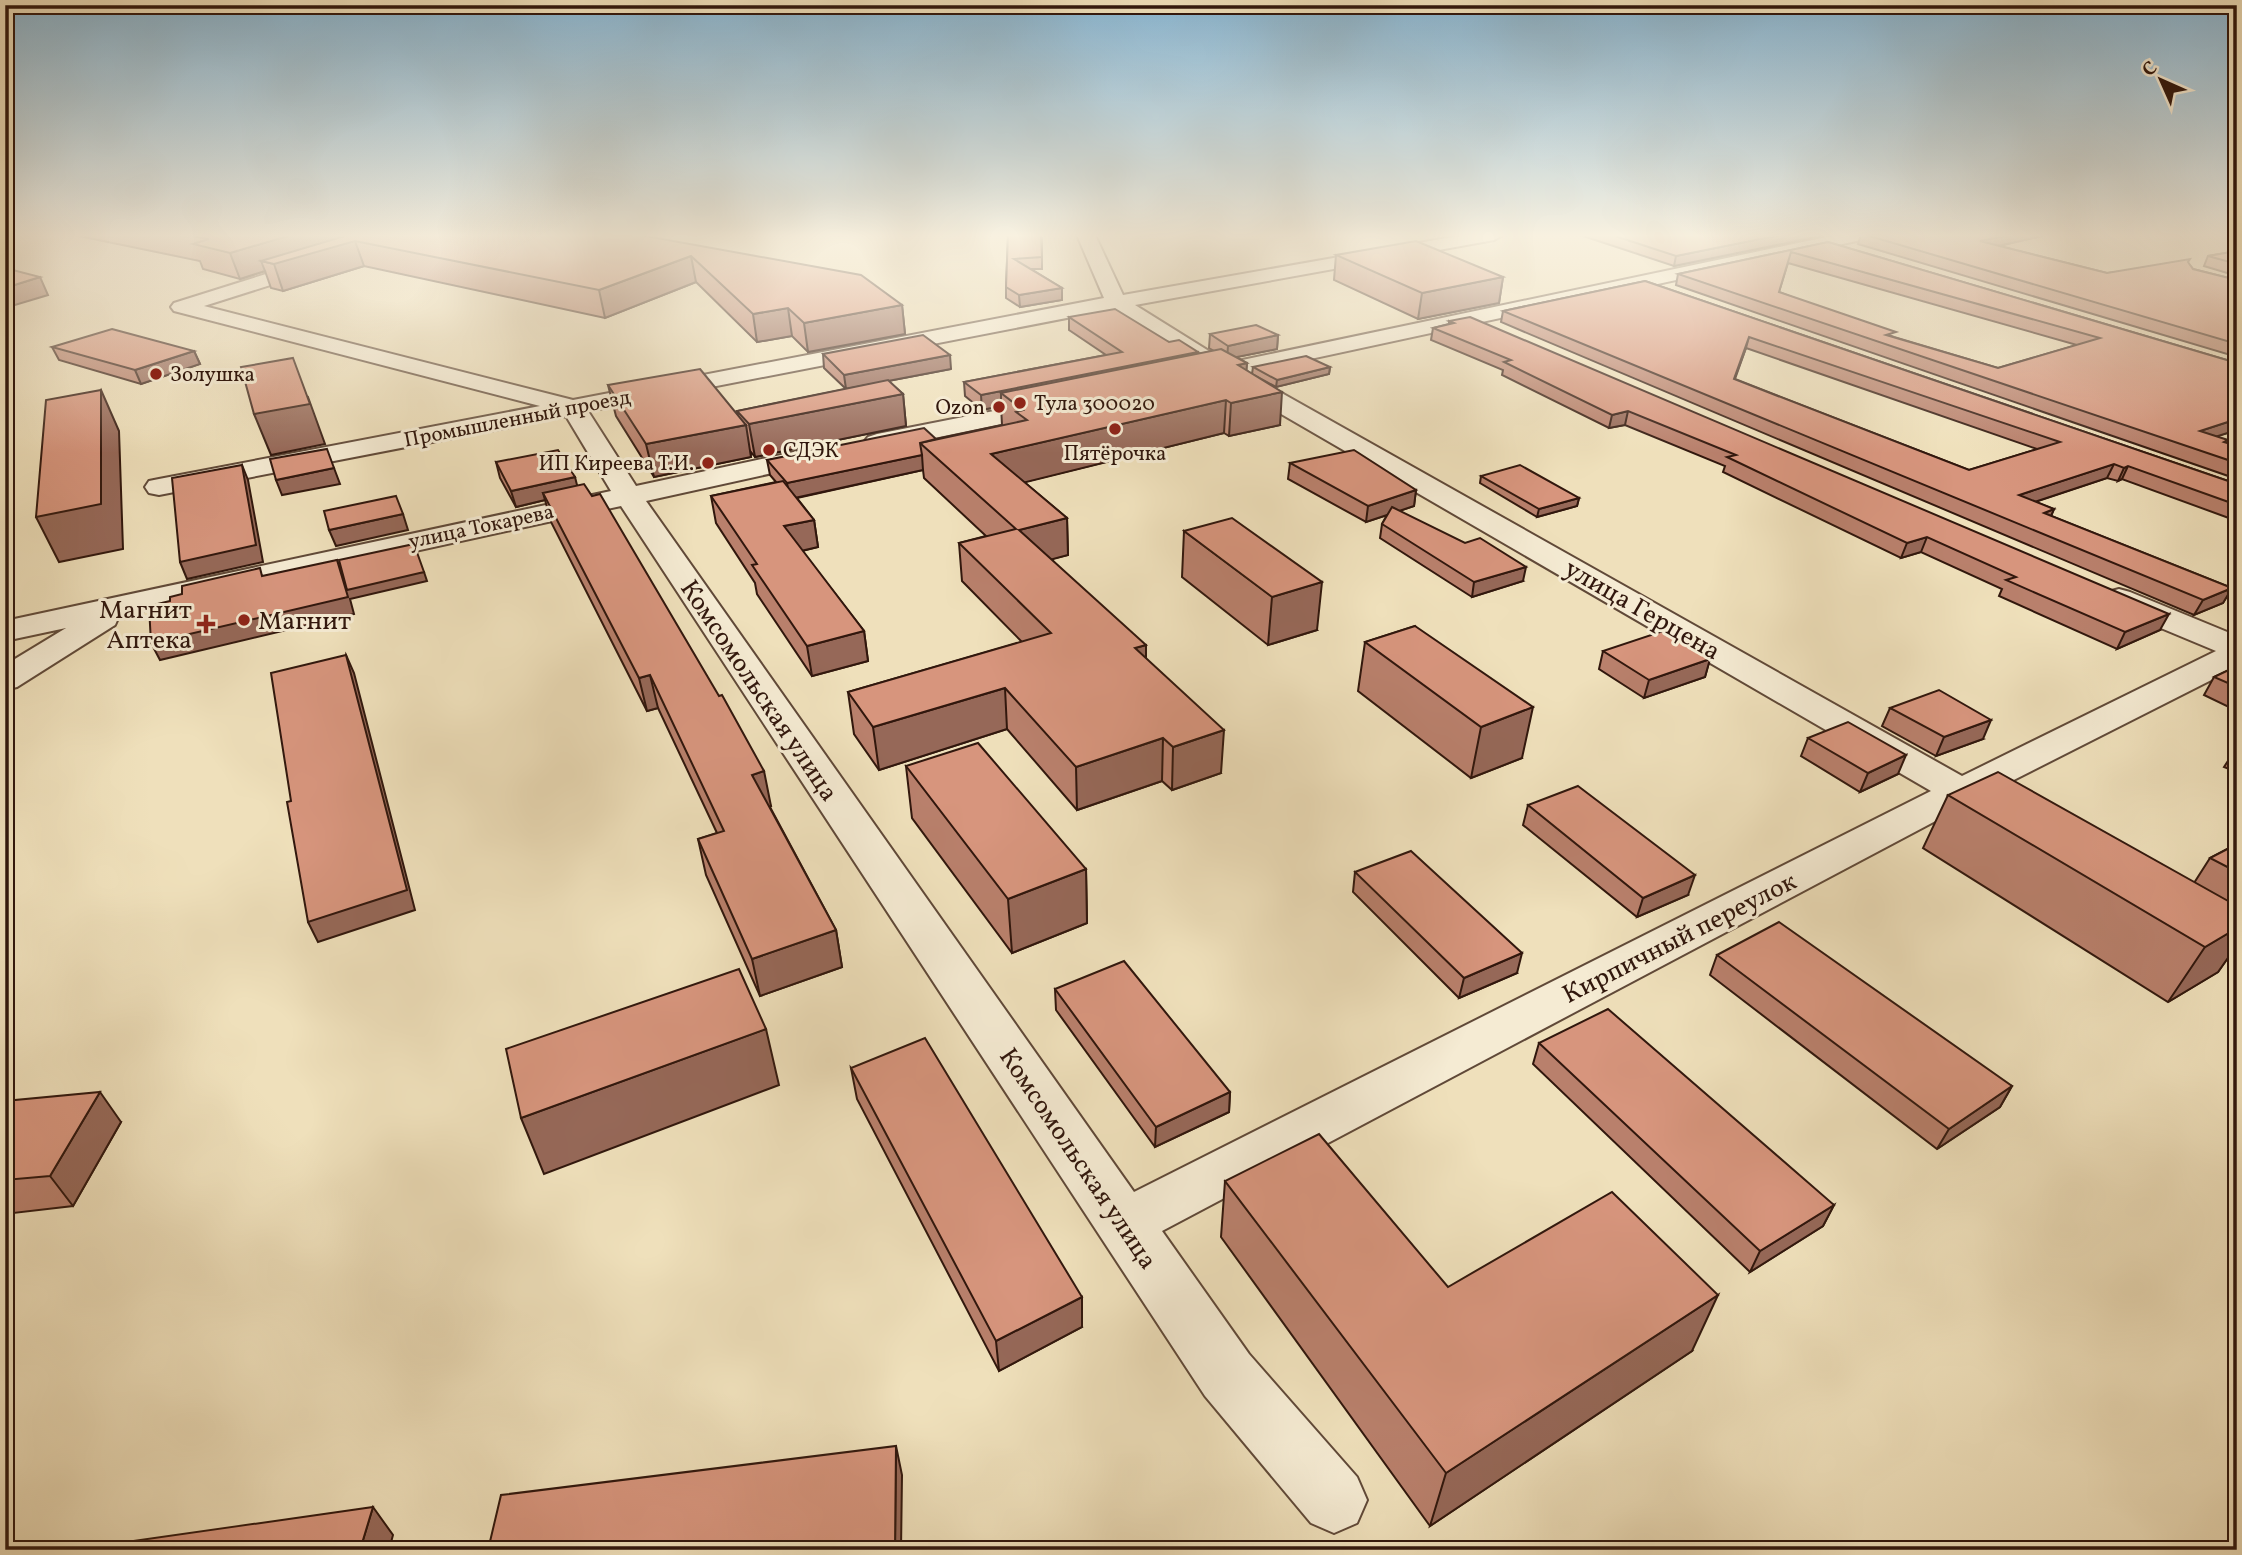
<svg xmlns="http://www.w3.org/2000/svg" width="2242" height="1555" viewBox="0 0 2242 1555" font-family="Vollkorn,serif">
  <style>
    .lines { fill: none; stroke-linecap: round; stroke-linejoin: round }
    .minor-casing { stroke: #604938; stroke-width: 4 }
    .minor { fill: #f5ebd3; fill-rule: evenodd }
    .wall { fill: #b9806c; stroke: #31170d; stroke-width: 2; fill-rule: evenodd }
    .shaded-wall { fill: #966858; stroke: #31170d; stroke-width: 2 }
    .building { fill: #d7957d; stroke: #31170d; stroke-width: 2; fill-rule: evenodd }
    .poi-dot { fill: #8f2418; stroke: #f5ebd3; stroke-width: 2.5 }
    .labels { text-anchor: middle; stroke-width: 6; stroke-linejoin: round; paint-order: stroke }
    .far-poi-label { font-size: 21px; fill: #31170d; stroke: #f5ebd3; text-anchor: start }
    .far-street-label { font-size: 21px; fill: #31170d; stroke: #f5ebd3 }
    .poi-label { font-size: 26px; fill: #31170d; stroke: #f5ebd3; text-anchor: end }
    .street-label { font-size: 26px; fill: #31170d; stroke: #f5ebd3 }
  </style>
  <rect width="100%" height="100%" fill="#efe0bb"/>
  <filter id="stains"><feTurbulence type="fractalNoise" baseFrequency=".00286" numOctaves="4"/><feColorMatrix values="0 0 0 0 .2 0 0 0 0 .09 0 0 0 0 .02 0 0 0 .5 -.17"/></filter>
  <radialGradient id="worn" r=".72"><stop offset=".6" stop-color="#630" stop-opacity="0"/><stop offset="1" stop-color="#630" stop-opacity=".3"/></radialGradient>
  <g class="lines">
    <defs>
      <g id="minor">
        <path d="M1077 235H1095L1123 295 1464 235H1503L1494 240 1135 305 1228 363 1836 235H1870L1861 240 1246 373 1962 776 2216 651 2108 606 2103 599 2108 592 2119 589 2130 592 2237 636V667L1990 792 2017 807 2023 816 2017 825C1994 831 1979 819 1960 808L1162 1231 1249 1354 1357 1477 1367 1500 1357 1523 1334 1533 1311 1523 1205 1396 621 506 119 616 115 625 17 687 5 690V665L66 628 5 641V621L611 491 566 416 159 495 149 493 145 487 149 481 159 479 540 406 174 311 171 307 174 303 317 258 324 260 327 264 324 268 204 306 573 400 1104 298ZM1113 309 1205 368 1188 372 1184 377 1188 382 1196 384 1221 379 1931 791 1134 1192 646 501 827 461 831 455 827 449 818 447 636 486 588 411Z"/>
        <polygon points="1055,399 1064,401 1067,406 1064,411 877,450 868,447 864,442 868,437 877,434"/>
      </g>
    </defs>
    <use href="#minor" class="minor-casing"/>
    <use href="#minor" class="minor"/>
  </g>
  <g class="wall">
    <polygon points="74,235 640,235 902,305 905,334 808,352 792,336 757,342 696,282 605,318 364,266 283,291 271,288 265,271 240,279 203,269 200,261"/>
    <polygon points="1008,235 1042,238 1042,269 1031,269 1062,288 1062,300 1020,307 1006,298 1006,287"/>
    <polygon points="1580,235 1825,235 1674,266"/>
    <polygon points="1861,235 2046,235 1999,246 2107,273 2188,263 2193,269 2237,280 2237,357 1858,244"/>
    <path d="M1828 242 2237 363V430L2217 436 2227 443 2237 446V479L1676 285 1678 274ZM1788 263 2077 345 1998 368 1894 337 1779 292Z"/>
    <polygon points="2237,251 2237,276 2204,266 2208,256"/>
    <polygon points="1336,255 1503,277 1499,303 1418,319 1334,280"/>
    <path d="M1645 281 2237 484V521L2122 479 2118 481 2107 478 2035 502 2054 509 2051 516 2232 588 2223 603 2194 615 1501 322 1503 311ZM1746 348 2037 449 1969 470 1735 379Z"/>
    <polygon points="1069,317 1169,342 1198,354 1214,351 1209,348 1210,334 1278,335 1277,349 1236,357 1247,363 1246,370 1252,374 1253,367 1330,367 1329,374 1276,387 1254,375 1280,425 1229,436 1224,433 1024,482 1067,518 1068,555 1051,559 1146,659 1221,773 1172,790 1162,781 1077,810 1007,729 879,770 854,734 848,692 1022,642 962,581 959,543 986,536 924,478 923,470 797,498 814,520 818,547 802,551 864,631 868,661 812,676 757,594 755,583 716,523 711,496 776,482 770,475 767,460 936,439 1002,425 1001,406 982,410 965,396 964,382 1106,355 1069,330"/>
    <polygon points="1449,321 2160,630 2117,649 1999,596 2002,589 1921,552 1901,558 1723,472 1725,466 1625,425 1609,428 1502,375 1503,370 1431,340 1433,328 1449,324"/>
    <polygon points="52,347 194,351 200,364 141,384 59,360"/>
    <polygon points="823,354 951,369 888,381 903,394 906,426 755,457 750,451 751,457 654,477 616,416 608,385 738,416 737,411 846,389 824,368"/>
    <polygon points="496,462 577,485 771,806 770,807 836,930 842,967 760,996 706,875 698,839 717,833 658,708 647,711 551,522 545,500 516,507 500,478"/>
    <polygon points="1290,463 1416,490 1414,506 1399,511 1523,581 1472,597 1380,538 1382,524 1387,515 1366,522 1288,479"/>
    <polygon points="1481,476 1579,498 1577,506 1537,517 1480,483"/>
    <polygon points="1184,531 1317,630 1268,645 1182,577"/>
    <polygon points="1415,626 1522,758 1471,778 1358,691 1365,642"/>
    <polygon points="1603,651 1710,659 1705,677 1644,698 1599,669"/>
    <polygon points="2237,666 2237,711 2204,695 2214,677"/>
    <polygon points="1890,708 1983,739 1936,756 1882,726"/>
    <polygon points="1808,738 1898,774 1860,792 1801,756"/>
    <polygon points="2237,747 2237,772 2224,767"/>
    <polygon points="906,766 1086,869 1087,923 1012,953 912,818"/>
    <polygon points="1948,795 2194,883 2210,858 2237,844 2237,945 2218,972 2168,1002 1923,848"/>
    <polygon points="1528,805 1688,895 1637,917 1523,825"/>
    <polygon points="1355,872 1517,973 1459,998 1353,892"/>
    <polygon points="1717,955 2012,1086 2000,1107 1937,1149 1710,975"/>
    <polygon points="1055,989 1230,1092 1229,1112 1155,1147 1056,1010"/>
    <polygon points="1539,1043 1834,1205 1823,1226 1750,1272 1533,1064"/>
    <polygon points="851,1068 1082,1327 999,1371 857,1099"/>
    <polygon points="5,1101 121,1122 73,1206 5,1214"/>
    <polygon points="1225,1181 1448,1287 1692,1351 1430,1526 1221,1237"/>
  </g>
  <g class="shaded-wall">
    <polygon points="291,235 387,235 355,241 364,266 283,291 274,264 261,261 265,271 240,279 230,253"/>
    <polygon points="1780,235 1825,235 1674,266 1676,256"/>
    <polygon points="2007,235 2046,235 1976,251 1980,241"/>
    <polygon points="691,256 696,282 605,318 599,290"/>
    <polygon points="40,277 48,295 5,308 5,288"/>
    <polygon points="1503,277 1499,303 1418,319 1422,293"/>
    <polygon points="1062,288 1062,300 1020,307 1019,295"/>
    <polygon points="902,305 905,334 808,352 804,323"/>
    <polygon points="788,308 792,336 757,342 753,314"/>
    <polygon points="1278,335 1277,349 1227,359 1228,346"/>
    <polygon points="1749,337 1746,348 1730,391 1734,379"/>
    <polygon points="194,351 200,364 141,384 135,370"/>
    <polygon points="1198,352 1197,366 1001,393 1001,406 982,410 981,395"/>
    <polygon points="950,355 951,369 846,389 844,375"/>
    <polygon points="1247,363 1245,395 1238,365"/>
    <polygon points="1330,367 1329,374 1276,387 1277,380"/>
    <polygon points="101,390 119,431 123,549 59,562 36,517"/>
    <polygon points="1282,392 1280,425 1229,436 1231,403"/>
    <polygon points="903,394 906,426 755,457 749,424"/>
    <polygon points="308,397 325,444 271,455 254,414"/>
    <polygon points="1226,400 1224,433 994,490 991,454"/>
    <polygon points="1628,411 1625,425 1609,428 1612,415"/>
    <polygon points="2237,419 2237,430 2193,444 2200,431"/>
    <polygon points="746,425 751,457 654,477 646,444"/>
    <polygon points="922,455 923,470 790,499 787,483"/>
    <polygon points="2114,464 2107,478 2013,509 2019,495"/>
    <polygon points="242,465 248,480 263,562 187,579 180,562"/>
    <polygon points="2128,466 2122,479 2118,481 2124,468"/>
    <polygon points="334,468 340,484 282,495 276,480"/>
    <polygon points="575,477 579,493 543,493 545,500 516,507 511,491"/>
    <polygon points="1416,490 1414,506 1366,522 1368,506"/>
    <polygon points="1579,498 1577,506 1537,517 1539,509"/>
    <polygon points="2054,509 2048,523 2044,513"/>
    <polygon points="403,514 408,530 336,546 329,530"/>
    <polygon points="1067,518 1068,555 1020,568 1019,530"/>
    <polygon points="814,520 818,547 788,554 784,526"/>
    <polygon points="1927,537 1921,552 1901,558 1907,543"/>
    <polygon points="337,560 343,576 424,572 427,581 350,599 354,614 160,660 151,643"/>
    <polygon points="1526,567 1523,581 1472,597 1474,582"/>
    <polygon points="1322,582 1317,630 1268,645 1272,597"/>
    <polygon points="2232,588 2223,603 2194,615 2203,600"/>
    <polygon points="2169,614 2160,630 2117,649 2125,632"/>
    <polygon points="864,631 868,661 812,676 807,646"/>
    <polygon points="1146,645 1146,686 1135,648"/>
    <polygon points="346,655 354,673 415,910 318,942 308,922"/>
    <polygon points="1710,659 1705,677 1644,698 1649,680"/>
    <polygon points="650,675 658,708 647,711 639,678"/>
    <polygon points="1005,688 1007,729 879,770 873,727"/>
    <polygon points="1533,707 1522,758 1471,778 1481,727"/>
    <polygon points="1991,720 1983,739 1936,756 1944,737"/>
    <polygon points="1224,730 1221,773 1172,790 1173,747"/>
    <polygon points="1163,738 1162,781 1077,810 1076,767"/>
    <polygon points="1906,755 1898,774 1860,792 1868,773"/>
    <polygon points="764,771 771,806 759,810 752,775"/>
    <polygon points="1086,869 1087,923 1012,953 1008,899"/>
    <polygon points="1695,875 1688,895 1637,917 1643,898"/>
    <polygon points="2237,928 2237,945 2218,972 2168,1002 2205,947"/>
    <polygon points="836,930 842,967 760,996 752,959"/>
    <polygon points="1522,953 1517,973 1459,998 1464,978"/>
    <polygon points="766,1029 779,1085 544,1174 521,1118"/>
    <polygon points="2012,1086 2000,1107 1937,1149 1949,1129"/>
    <polygon points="100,1092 121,1122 73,1206 50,1176"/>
    <polygon points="1230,1092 1229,1112 1155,1147 1156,1127"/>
    <polygon points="1834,1205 1823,1226 1750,1272 1760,1251"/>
    <polygon points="1718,1295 1692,1351 1430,1526 1446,1473"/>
    <polygon points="1082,1297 1082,1327 999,1371 996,1341"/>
    <polygon points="896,1446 902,1475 901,1550 895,1550"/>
    <polygon points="373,1507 393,1535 389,1550 360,1550"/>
  </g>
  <g class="building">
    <polygon points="186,235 291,235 230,253 193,244 209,239"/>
    <polygon points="348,235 640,235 861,275 902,305 804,323 788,308 753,314 691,256 599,290 355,241 274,264 261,261"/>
    <polygon points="1008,235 1041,235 1042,257 1014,259 1062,288 1019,295 1006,287"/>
    <polygon points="1612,235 1780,235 1676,256"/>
    <polygon points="1866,235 2007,235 1980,241 2107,273 2190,259 2188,262 2193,269 2237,280 2237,344"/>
    <polygon points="1416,241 1503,277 1422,293 1336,255"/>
    <path d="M1828 242 2237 363V419L2200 431 2228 440 2224 442 2237 446V463L1678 274ZM1791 252 2100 338 1998 368 1886 335 1896 332 1779 292Z"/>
    <polygon points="2237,251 2237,264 2208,256"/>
    <polygon points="5,268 40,277 5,288"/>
    <path d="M1645 281 2237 484V505L2128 466 2124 468 2114 464 2019 495 2054 509 2044 513 2232 588 2203 600 1503 311ZM1749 337 2060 442 1969 470 1734 379Z"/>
    <polygon points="1115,309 1169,342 1179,340 1198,352 981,395 964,382 1122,352 1069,317"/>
    <polygon points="1470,317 2169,614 2125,632 2006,580 2016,577 1927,537 1907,543 1727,457 1736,455 1628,411 1612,415 1504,362 1511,360 1433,328 1454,323 1449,321"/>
    <polygon points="1256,325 1278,335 1228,346 1210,334"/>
    <polygon points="112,329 194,351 135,370 52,347"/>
    <polygon points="923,335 950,355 844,375 823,354"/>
    <polygon points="1221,349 1247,363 1238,365 1282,392 1231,403 1226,400 991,454 1067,518 1019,530 1146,645 1135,648 1224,730 1173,747 1163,738 1076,767 1005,688 873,727 848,692 1051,633 959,543 1016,529 920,443 1027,420 1016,412 1023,410 1001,393"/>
    <polygon points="1306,356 1330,367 1277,380 1253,367"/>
    <polygon points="293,358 310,404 254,414 241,367"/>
    <polygon points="700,369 746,425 646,444 608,385"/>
    <polygon points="888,380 903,394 749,424 737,411"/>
    <polygon points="101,390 101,504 36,517 46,400"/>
    <polygon points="924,428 936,439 920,443 922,455 787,483 767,460"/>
    <polygon points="327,449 334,468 276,480 270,459"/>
    <polygon points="558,450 575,477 511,491 496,462"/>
    <polygon points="1354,450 1416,490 1368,506 1290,463"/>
    <polygon points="242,465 256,545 180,562 172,478"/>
    <polygon points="1520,465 1579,498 1539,509 1481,476"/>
    <polygon points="783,481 814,520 784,526 864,631 807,646 752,565 757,564 711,496"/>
    <polygon points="584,484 592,496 600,494 719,696 722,695 764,771 752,775 836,930 752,959 698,839 724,831 650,675 639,678 543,493"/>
    <polygon points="396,496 403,514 329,530 324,511"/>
    <polygon points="1392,507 1465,543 1480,538 1526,567 1474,582 1382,524"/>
    <polygon points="1232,518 1322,582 1272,597 1184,531"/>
    <polygon points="414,544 424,572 347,590 339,560"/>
    <polygon points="337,560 348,597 151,643 149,606 170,601 170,597 182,594 182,586 260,568 262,576"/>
    <polygon points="1415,626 1533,707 1481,727 1365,642"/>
    <polygon points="1663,631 1710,659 1649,680 1603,651"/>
    <polygon points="346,655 407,890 308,922 287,802 291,801 271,673"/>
    <polygon points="2237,666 2237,687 2214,677"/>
    <polygon points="1939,690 1991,720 1944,737 1890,708"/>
    <polygon points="1848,722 1906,755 1868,773 1808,738"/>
    <polygon points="978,743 1086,869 1008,899 906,766"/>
    <polygon points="1998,772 2237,906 2237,928 2205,947 1948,795"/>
    <polygon points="1578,786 1695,875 1643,898 1528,805"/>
    <polygon points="2237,844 2237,872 2210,858"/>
    <polygon points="1411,851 1522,953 1464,978 1355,872"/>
    <polygon points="1779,922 2012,1086 1949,1129 1717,955"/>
    <polygon points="1124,961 1230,1092 1156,1127 1055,989"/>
    <polygon points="739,969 766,1029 521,1118 506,1049"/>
    <polygon points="1608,1009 1834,1205 1760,1251 1539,1043"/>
    <polygon points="925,1038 1082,1297 996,1341 851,1068"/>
    <polygon points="100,1092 50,1176 5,1180 5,1101"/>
    <polygon points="1319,1134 1448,1287 1612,1192 1718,1295 1446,1473 1225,1181"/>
    <polygon points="896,1446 895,1550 488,1550 501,1495"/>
    <polygon points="373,1507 360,1550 70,1550"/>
  </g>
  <linearGradient id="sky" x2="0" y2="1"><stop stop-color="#89b7d4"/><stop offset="0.52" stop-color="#f8f1e0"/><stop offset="1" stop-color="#f8f1e0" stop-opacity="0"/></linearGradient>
  <rect width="2242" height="453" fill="url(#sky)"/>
  <g class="poi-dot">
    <circle cx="156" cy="374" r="7"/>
    <circle cx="1020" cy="403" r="7"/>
    <circle cx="999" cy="407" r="7"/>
    <circle cx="1115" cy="429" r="7"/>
    <circle cx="769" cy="450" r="7"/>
    <circle cx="708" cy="463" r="7"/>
    <circle cx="244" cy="620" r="7"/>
    <path d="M202.5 613.5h7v7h7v7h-7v7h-7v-7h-7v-7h7z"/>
  </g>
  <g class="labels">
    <g class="far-poi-label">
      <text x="170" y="381">Золушка</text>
      <text x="1034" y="410">Тула 300020</text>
      <text x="985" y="414" text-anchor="end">Ozon</text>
      <text x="783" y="457">СДЭК</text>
      <text x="1115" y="460" text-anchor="middle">Пятёрочка</text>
      <text x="694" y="470" text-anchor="end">ИП Киреева Т.И.</text>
    </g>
    <g class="far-street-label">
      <text transform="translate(517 418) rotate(-11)" y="7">Промышленный проезд</text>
      <text transform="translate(481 526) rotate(-12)" y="7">улица Токарева</text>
    </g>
    <g class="poi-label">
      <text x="192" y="618">Магнит<tspan x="192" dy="30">Аптека</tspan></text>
      <text x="258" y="629" text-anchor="start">Магнит</text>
    </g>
    <g class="street-label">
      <text transform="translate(1643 609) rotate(30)" y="9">улица Герцена</text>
      <text transform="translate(760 690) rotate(56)" y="9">Комсомольская улица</text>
      <text transform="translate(1679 937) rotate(-27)" y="9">Кирпичный переулок</text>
      <text transform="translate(1079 1158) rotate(56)" y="9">Комсомольская улица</text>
    </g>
  </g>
  <rect width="2242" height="1555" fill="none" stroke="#efe0bb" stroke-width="28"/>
  <rect x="7" y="7" width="2228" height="1541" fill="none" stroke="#31170d" stroke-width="3.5"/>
  <rect x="14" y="14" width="2214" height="1527" fill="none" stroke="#31170d" stroke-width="2"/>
  <g transform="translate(2161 80) rotate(315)" stroke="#f5ebd3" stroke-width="5" paint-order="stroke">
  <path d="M0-5L12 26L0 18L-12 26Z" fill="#31170d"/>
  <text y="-10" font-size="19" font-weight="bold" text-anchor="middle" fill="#31170d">С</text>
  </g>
  <rect width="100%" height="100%" filter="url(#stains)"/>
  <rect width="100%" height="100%" fill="url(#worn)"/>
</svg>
